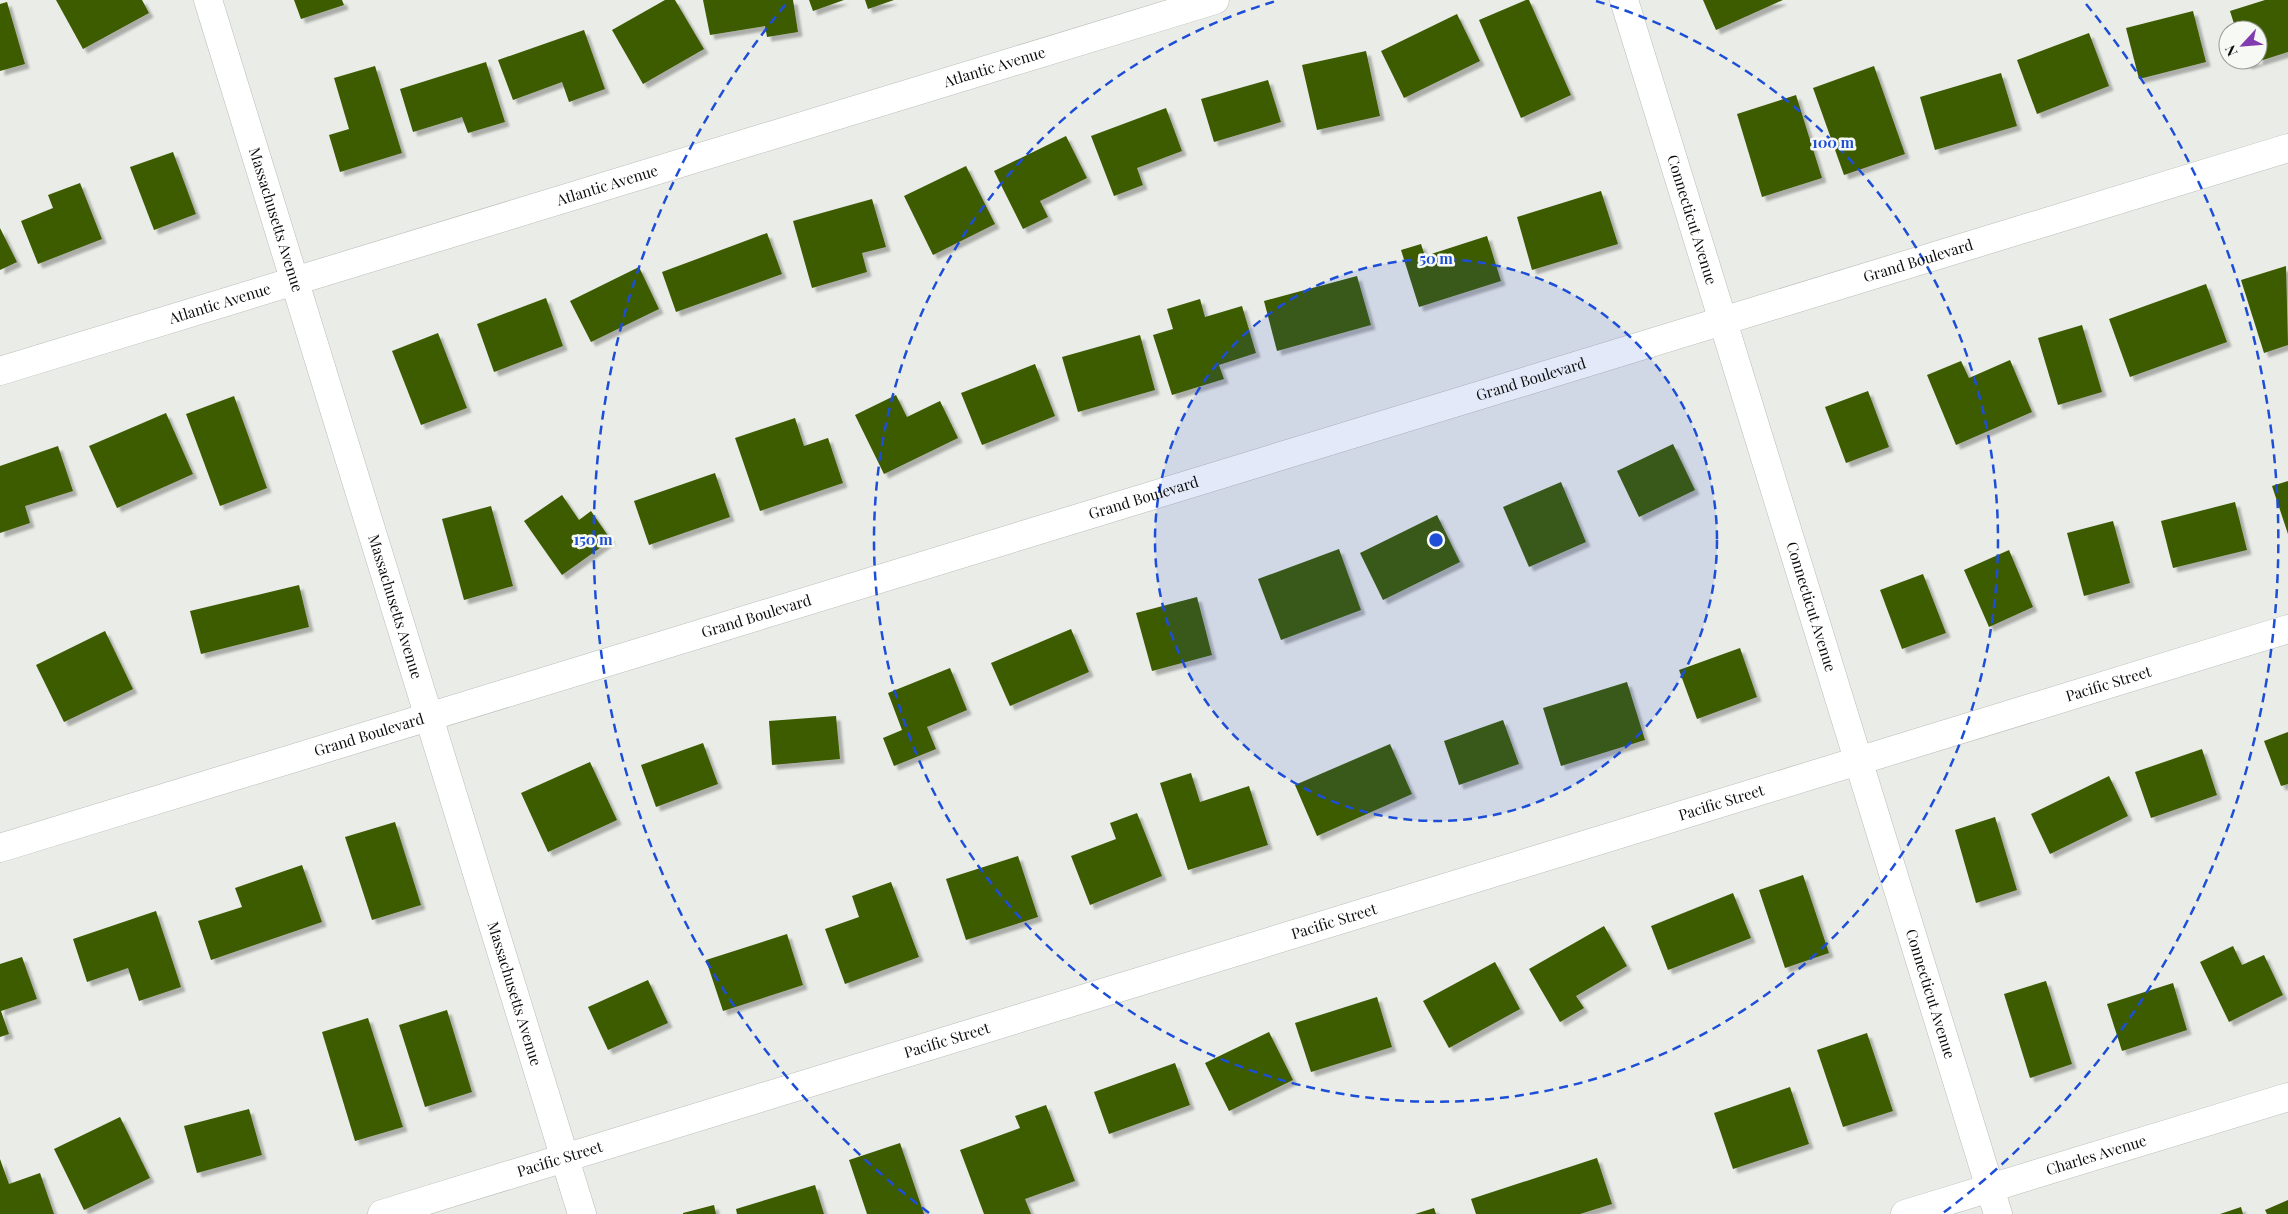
<svg xmlns="http://www.w3.org/2000/svg" width="2288" height="1214" viewBox="0 0 2288 1214" font-family="'Playfair Display',serif">
  <style>
    .building { fill: #3c5b02; filter: url(#shadow) }
    .lines { fill: none; stroke-linecap: round; stroke-linejoin: round }
    .street-casing { stroke: #babcb7; stroke-width: 29 }
    .street { stroke: #fff; stroke-width: 28 }
    .ring { fill: none; stroke: #1d4ed8; stroke-width: 2.5; stroke-dasharray: 9 6 }
    .labels { text-anchor: middle; stroke-width: 5; stroke-linejoin: round; paint-order: stroke }
    .street-label { font-size: 15px; fill: #0c0d0b; stroke: #f7faf4 }
    .centre { fill: #1d4ed8; stroke: #f7faf4; stroke-width: 2.5 }
    .ring-label { font-size: 15px; text-anchor: middle; font-weight: bold; fill: #1d4ed8; stroke: #f7faf4; stroke-width: 5; stroke-linejoin: round; paint-order: stroke }
  </style>
  <defs>
    <filter id="shadow"><feDropShadow dx="4.5" dy="4.5" stdDeviation="1" flood-color="#0004"/></filter>
  </defs>
  <rect width="100%" height="100%" fill="#eaece7"/>
  <g class="building">
    <polygon points="56,0 142,0 149,13 83,49"/>
    <polygon points="294,0 342,0 344,5 301,19"/>
    <polygon points="665,0 675,0 704,49 643,84 612,30"/>
    <polygon points="703,0 793,0 798,32 767,37 765,26 710,35"/>
    <polygon points="809,0 844,0 813,11"/>
    <polygon points="865,0 894,0 868,9"/>
    <polygon points="1526,0 1529,0 1571,95 1521,118 1479,20"/>
    <polygon points="1703,0 1783,0 1716,30"/>
    <polygon points="2265,0 2288,0 2288,52 2247,65 2245,60 2258,60 2258,30 2236,30 2230,11"/>
    <polygon points="7,2 25,64 0,71 0,4"/>
    <polygon points="2193,11 2206,62 2139,79 2126,28"/>
    <polygon points="1457,14 1480,61 1404,98 1381,51"/>
    <polygon points="584,30 605,89 569,102 562,82 513,100 498,60"/>
    <polygon points="2089,33 2109,86 2037,114 2017,60"/>
    <polygon points="1366,51 1380,116 1317,130 1302,65"/>
    <polygon points="486,62 505,122 468,133 462,117 413,132 400,89"/>
    <polygon points="375,66 402,153 340,172 329,135 349,129 334,78"/>
    <polygon points="1874,66 1905,154 1844,175 1813,88"/>
    <polygon points="2001,73 2017,126 1935,150 1920,97"/>
    <polygon points="1268,80 1281,122 1214,142 1201,99"/>
    <polygon points="1796,95 1822,178 1762,197 1737,114"/>
    <polygon points="1166,108 1182,151 1137,168 1143,185 1114,196 1091,136"/>
    <polygon points="1066,136 1087,178 1040,201 1048,217 1023,229 994,171"/>
    <polygon points="173,152 196,214 154,230 130,167"/>
    <polygon points="966,166 995,224 933,255 904,196"/>
    <polygon points="80,183 102,239 38,264 21,221 53,208 48,195"/>
    <polygon points="1601,191 1618,244 1532,270 1517,217"/>
    <polygon points="872,199 886,247 862,253 867,272 812,288 793,221"/>
    <polygon points="0,228 17,262 0,270"/>
    <polygon points="767,233 782,274 676,312 662,272"/>
    <polygon points="1487,236 1501,281 1419,307 1401,250 1421,244 1425,256"/>
    <polygon points="2286,266 2288,345 2264,353 2241,280"/>
    <polygon points="639,267 659,309 591,342 570,301"/>
    <polygon points="1357,276 1371,325 1277,351 1264,301"/>
    <polygon points="2206,284 2227,342 2130,377 2109,319"/>
    <polygon points="546,298 563,346 494,372 477,324"/>
    <polygon points="1200,299 1205,317 1242,306 1256,353 1219,365 1224,379 1172,395 1153,335 1173,329 1167,309"/>
    <polygon points="2082,325 2102,392 2058,405 2038,338"/>
    <polygon points="438,333 467,408 421,425 392,351"/>
    <polygon points="1140,335 1155,390 1078,412 1062,357"/>
    <polygon points="2010,360 2032,412 1956,445 1927,375 1961,361 1969,378"/>
    <polygon points="1035,364 1055,416 982,445 961,393"/>
    <polygon points="1868,391 1889,447 1846,463 1825,407"/>
    <polygon points="896,395 907,417 940,401 958,438 884,474 855,415"/>
    <polygon points="234,396 267,488 220,506 186,414"/>
    <polygon points="166,413 193,474 117,508 89,446"/>
    <polygon points="795,418 804,446 828,438 843,483 760,511 735,438"/>
    <polygon points="1673,444 1695,490 1639,517 1617,471"/>
    <polygon points="58,446 73,491 25,506 30,523 0,533 0,466"/>
    <polygon points="715,473 730,517 649,545 634,501"/>
    <polygon points="2288,481 2288,534 2272,486"/>
    <polygon points="1561,482 1586,542 1529,567 1503,507"/>
    <polygon points="562,495 579,520 591,511 611,540 562,575 524,521"/>
    <polygon points="2235,502 2247,550 2173,568 2161,521"/>
    <polygon points="491,506 513,586 464,600 442,519"/>
    <polygon points="1437,515 1460,562 1383,600 1360,553"/>
    <polygon points="2113,521 2130,583 2084,596 2067,533"/>
    <polygon points="1339,549 1361,610 1281,640 1258,579"/>
    <polygon points="2009,550 2033,607 1989,627 1964,570"/>
    <polygon points="1923,574 1946,633 1902,649 1880,590"/>
    <polygon points="299,585 309,627 201,654 190,611"/>
    <polygon points="1197,597 1212,655 1152,671 1136,613"/>
    <polygon points="1071,629 1089,672 1010,706 991,663"/>
    <polygon points="105,631 133,689 64,722 36,665"/>
    <polygon points="1740,648 1757,697 1697,719 1679,670"/>
    <polygon points="950,668 967,710 927,727 936,749 894,766 883,738 902,730 888,693"/>
    <polygon points="1627,682 1645,740 1561,766 1543,708"/>
    <polygon points="836,716 840,759 772,765 769,721"/>
    <polygon points="1503,720 1519,764 1459,785 1444,741"/>
    <polygon points="2288,732 2288,784 2281,786 2264,741"/>
    <polygon points="703,743 718,784 656,807 641,765"/>
    <polygon points="1390,744 1412,794 1317,836 1295,785"/>
    <polygon points="2202,749 2217,795 2151,818 2135,772"/>
    <polygon points="590,762 617,820 548,852 521,793"/>
    <polygon points="1191,773 1200,802 1249,786 1268,845 1188,870 1160,783"/>
    <polygon points="2109,776 2128,816 2050,854 2031,814"/>
    <polygon points="1137,813 1162,876 1090,905 1071,856 1116,839 1110,823"/>
    <polygon points="1995,817 2017,890 1976,903 1955,830"/>
    <polygon points="395,822 421,905 372,920 345,837"/>
    <polygon points="1018,856 1038,917 966,940 946,879"/>
    <polygon points="302,865 322,922 211,960 198,921 242,907 235,888"/>
    <polygon points="1803,875 1829,953 1785,968 1759,890"/>
    <polygon points="891,882 919,957 845,984 825,929 859,917 852,896"/>
    <polygon points="1733,893 1751,938 1668,970 1651,926"/>
    <polygon points="156,911 181,987 139,1001 128,968 87,982 73,939"/>
    <polygon points="1604,926 1627,966 1576,996 1584,1008 1560,1022 1529,969"/>
    <polygon points="787,934 803,985 723,1011 706,960"/>
    <polygon points="2233,946 2242,965 2264,955 2283,995 2229,1022 2200,962"/>
    <polygon points="22,957 37,999 1,1011 9,1034 0,1037 0,964"/>
    <polygon points="1495,962 1520,1009 1449,1048 1423,1001"/>
    <polygon points="648,980 668,1023 608,1050 588,1007"/>
    <polygon points="2046,981 2072,1064 2030,1078 2004,994"/>
    <polygon points="2173,983 2187,1030 2122,1051 2107,1004"/>
    <polygon points="1377,997 1392,1047 1311,1072 1295,1023"/>
    <polygon points="447,1010 472,1092 425,1107 399,1025"/>
    <polygon points="368,1018 403,1127 355,1141 322,1032"/>
    <polygon points="1269,1032 1293,1080 1229,1111 1205,1063"/>
    <polygon points="1867,1033 1893,1111 1843,1127 1817,1050"/>
    <polygon points="1175,1063 1190,1105 1109,1134 1094,1092"/>
    <polygon points="1790,1087 1809,1144 1733,1169 1714,1113"/>
    <polygon points="1046,1105 1075,1181 1025,1199 1031,1214 984,1214 960,1150 1020,1128 1015,1116"/>
    <polygon points="249,1109 262,1155 197,1173 184,1126"/>
    <polygon points="120,1117 150,1178 84,1210 54,1149"/>
    <polygon points="900,1143 924,1214 867,1214 849,1160"/>
    <polygon points="1597,1158 1612,1204 1580,1214 1476,1214 1471,1199"/>
    <polygon points="0,1159 9,1184 40,1173 54,1214 0,1214"/>
    <polygon points="815,1185 824,1214 737,1214 736,1209"/>
    <polygon points="2288,1200 2288,1214 2267,1214 2265,1210"/>
    <polygon points="714,1205 716,1214 683,1214 683,1213"/>
    <polygon points="2241,1207 2243,1214 2220,1214"/>
    <polygon points="1434,1208 1436,1214 1415,1214"/>
  </g>
  <g class="lines">
    <defs>
      <g id="street">
        <path id="s1" d="M208 0 582 1214"/>
        <path id="s2" d="M1624 0 1998 1214"/>
        <path id="s3" d="M0 371 1215 0"/>
        <path id="s4" d="M0 848 2288 148"/>
        <path id="s5" d="M382 1214 2288 629"/>
        <path id="s6" d="M1905 1214 2288 1097"/>
      </g>
    </defs>
    <use href="#street" class="street-casing"/>
    <use href="#street" class="street"/>
  </g>
  <circle cx="1436" cy="540" r="281" fill="#1d4ed8" fill-opacity=".12"/>
  <g class="ring">
    <circle cx="1436" cy="540" r="281"/>
    <path d="M1596 1A562 562 0 1 1 1276 1"/>
    <path d="M929 1213A843 843 0 0 1 786 4M2086 4A843 843 0 0 1 1943 1213"/>
  </g>
  <g class="labels">
    <g class="street-label">
      <text dy="5" stroke="none"><textPath href="#s3" startOffset="1040">Atlantic Avenue</textPath></text>
      <text dy="5" stroke="none"><textPath href="#s3" startOffset="635">Atlantic Avenue</textPath></text>
      <text dy="5" stroke="none"><textPath href="#s1" startOffset="230">Massachusetts Avenue</textPath></text>
      <text dy="5" stroke="none"><textPath href="#s2" startOffset="230">Connecticut Avenue</textPath></text>
      <text dy="5" stroke="none"><textPath href="#s4" startOffset="2006">Grand Boulevard</textPath></text>
      <text dy="5" stroke="none"><textPath href="#s3" startOffset="230">Atlantic Avenue</textPath></text>
      <text dy="5" stroke="none"><textPath href="#s4" startOffset="1601">Grand Boulevard</textPath></text>
      <text dy="5" stroke="none"><textPath href="#s4" startOffset="1196">Grand Boulevard</textPath></text>
      <text dy="5" stroke="none"><textPath href="#s1" startOffset="635">Massachusetts Avenue</textPath></text>
      <text dy="5" stroke="none"><textPath href="#s2" startOffset="635">Connecticut Avenue</textPath></text>
      <text dy="5" stroke="none"><textPath href="#s4" startOffset="791">Grand Boulevard</textPath></text>
      <text dy="5" stroke="none"><textPath href="#s5" startOffset="1806">Pacific Street</textPath></text>
      <text dy="5" stroke="none"><textPath href="#s4" startOffset="386">Grand Boulevard</textPath></text>
      <text dy="5" stroke="none"><textPath href="#s5" startOffset="1401">Pacific Street</textPath></text>
      <text dy="5" stroke="none"><textPath href="#s5" startOffset="996">Pacific Street</textPath></text>
      <text dy="5" stroke="none"><textPath href="#s1" startOffset="1040">Massachusetts Avenue</textPath></text>
      <text dy="5" stroke="none"><textPath href="#s2" startOffset="1040">Connecticut Avenue</textPath></text>
      <text dy="5" stroke="none"><textPath href="#s5" startOffset="591">Pacific Street</textPath></text>
      <text dy="5" stroke="none"><textPath href="#s6" startOffset="200">Charles Avenue</textPath></text>
      <text dy="5" stroke="none"><textPath href="#s5" startOffset="186">Pacific Street</textPath></text>
    </g>
  </g>
  <circle cx="1436" cy="540" r="8" class="centre"/>
  <g class="ring-label">
    <text x="1833" y="148">100 m</text>
    <text x="1436" y="264">50 m</text>
    <text x="593" y="545">150 m</text>
  </g>
  <g transform="translate(2243 45) rotate(244)"><circle r="24" fill="#f7faf4" stroke="#999b97"/>
  <path d="M0-4L9 19L0 12L-9 19Z" fill="#823caf"/>
  <text y="-8" font-size="14" font-weight="bold" text-anchor="middle" fill="#0c0d0b">N</text>
  </g>
</svg>
